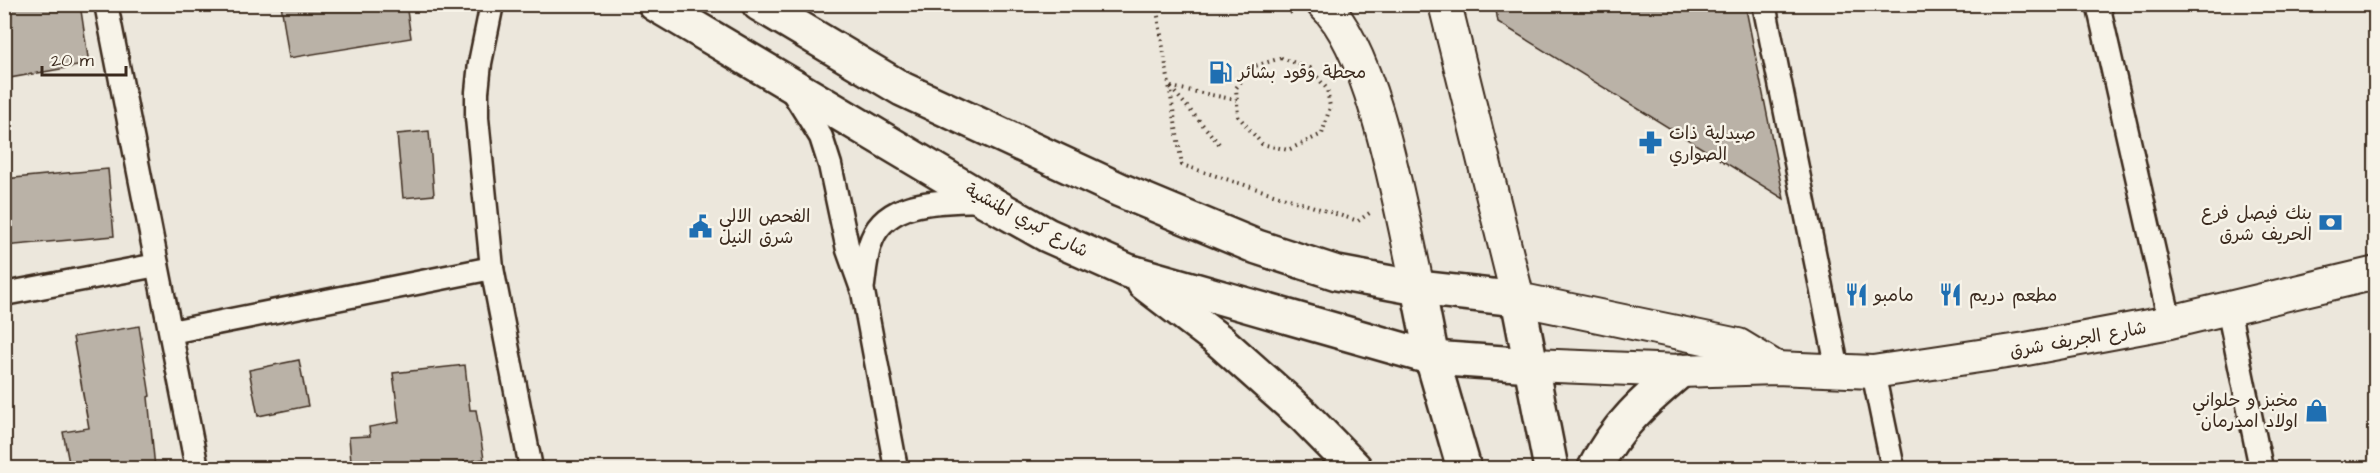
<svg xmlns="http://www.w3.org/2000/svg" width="2380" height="473" viewBox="0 0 2380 473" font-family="'Architects Daughter','Playpen Sans Arabic',sans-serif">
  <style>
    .building { fill: #bab2a7; stroke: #3b2a1e; stroke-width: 1.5 }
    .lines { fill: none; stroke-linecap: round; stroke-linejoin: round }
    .street-casing { stroke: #3b2a1e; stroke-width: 27 }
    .secondary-casing { stroke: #3b2a1e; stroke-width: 36 }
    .primary-casing { stroke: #3b2a1e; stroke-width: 38 }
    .path { stroke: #3b2a1e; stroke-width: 4; stroke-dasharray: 1.5 4.5; stroke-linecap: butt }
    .street { stroke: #f7f3e8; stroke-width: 22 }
    .secondary { stroke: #f7f3e8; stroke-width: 32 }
    .primary { stroke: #f7f3e8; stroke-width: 33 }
    .labels { text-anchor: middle; stroke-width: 5; stroke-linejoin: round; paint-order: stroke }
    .poi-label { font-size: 18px; fill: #3b2a1e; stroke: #f7f3e8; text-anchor: start }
    .street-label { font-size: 18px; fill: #3b2a1e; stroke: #f7f3e8 }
  </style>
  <rect width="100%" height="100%" fill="#ece7dc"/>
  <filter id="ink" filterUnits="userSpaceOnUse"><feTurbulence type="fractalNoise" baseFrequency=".0167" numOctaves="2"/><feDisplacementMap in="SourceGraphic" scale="12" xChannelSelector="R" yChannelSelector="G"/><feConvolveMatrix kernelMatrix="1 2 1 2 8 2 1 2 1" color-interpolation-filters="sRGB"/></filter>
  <g filter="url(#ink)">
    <g class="building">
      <polygon points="38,4 80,4 89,64 4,79 4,10"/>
      <polygon points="281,4 406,4 411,38 289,58"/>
      <polygon points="1495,4 1745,4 1784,199 1498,22"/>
      <polygon points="429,131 434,195 403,198 397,134"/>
      <polygon points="108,169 114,236 4,246 4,179"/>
      <polygon points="139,326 150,396 148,397 155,468 70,468 63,432 89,428 73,337"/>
      <polygon points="299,360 308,406 258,416 249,370"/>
      <polygon points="465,365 470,410 476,410 484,459 464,462 465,468 375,468 374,460 351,462 349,437 370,436 369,427 399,422 393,373"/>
    </g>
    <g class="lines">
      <defs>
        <g id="street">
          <polyline points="106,4 197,468"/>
          <polyline points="492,4 480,63 477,92 477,118 492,268 531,468"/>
          <polyline points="1764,4 1838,371"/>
          <polyline points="2098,4 2170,322"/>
          <polyline points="789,86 821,137 830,165 848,250 863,292 896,468"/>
          <path d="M863 285C865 269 866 253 872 239 889 197 948 202 985 200"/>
          <polyline points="4,294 157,265"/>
          <polyline points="2228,308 2261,468"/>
          <polyline points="171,332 492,268"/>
          <polyline points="1873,372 1893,468"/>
        </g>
        <g id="secondary">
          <path d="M1323 4C1375 51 1402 218 1418 288"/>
          <polyline points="1445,4 1518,299 1738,345 1776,368"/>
          <polyline points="1532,365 1680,371 1776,368 1873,372 2026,349 2170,322 2376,273"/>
        </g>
        <g id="primary">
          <polyline points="655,4 985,200 1047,235 1128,271 1432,358 1532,365"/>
          <polyline points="759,4 902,89 1120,190 1257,247 1337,273 1418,288 1518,299 1551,468"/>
          <polyline points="1144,283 1221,342 1304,416 1355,468"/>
          <polyline points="1418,288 1432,358 1464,468"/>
          <path d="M1595 468C1615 427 1646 400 1680 371"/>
        </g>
      </defs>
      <use href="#street" class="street-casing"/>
      <use href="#secondary" class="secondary-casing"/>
      <use href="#primary" class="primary-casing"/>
      <g class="path">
        <polyline points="1156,4 1182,165 1358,221 1371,212"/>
        <polyline points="1282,4 1295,16"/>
        <polygon points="1281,58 1310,68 1327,89 1330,107 1322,134 1288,150 1262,144 1238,116 1236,88 1252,67"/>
        <polyline points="1171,87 1237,100"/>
        <polyline points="1171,88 1221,146"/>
      </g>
      <use href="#street" class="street"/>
      <use href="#secondary" class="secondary"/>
      <use href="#primary" class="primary"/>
    </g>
  </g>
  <defs>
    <symbol id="fuel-bare" viewBox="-9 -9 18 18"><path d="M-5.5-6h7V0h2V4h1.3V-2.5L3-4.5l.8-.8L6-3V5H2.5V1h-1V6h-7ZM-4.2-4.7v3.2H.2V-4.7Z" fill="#1f6fb2" stroke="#f7f3e8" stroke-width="2.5" paint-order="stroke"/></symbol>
    <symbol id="pharmacy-bare" viewBox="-9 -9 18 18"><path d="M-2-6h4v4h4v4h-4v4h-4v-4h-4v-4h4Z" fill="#1f6fb2" stroke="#f7f3e8" stroke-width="2.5" paint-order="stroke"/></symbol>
    <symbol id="bank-bare" viewBox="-9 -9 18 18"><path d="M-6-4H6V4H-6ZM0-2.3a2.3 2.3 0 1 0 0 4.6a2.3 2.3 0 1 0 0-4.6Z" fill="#1f6fb2" stroke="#f7f3e8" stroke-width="2.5" paint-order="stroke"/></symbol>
    <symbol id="civic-bare" viewBox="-9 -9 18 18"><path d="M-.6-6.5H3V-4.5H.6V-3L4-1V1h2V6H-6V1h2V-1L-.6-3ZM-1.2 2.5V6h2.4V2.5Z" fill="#1f6fb2" stroke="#f7f3e8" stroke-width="2.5" paint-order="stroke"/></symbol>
    <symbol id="restaurant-bare" viewBox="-9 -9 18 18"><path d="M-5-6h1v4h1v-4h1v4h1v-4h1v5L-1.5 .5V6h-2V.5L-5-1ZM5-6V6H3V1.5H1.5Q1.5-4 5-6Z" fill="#1f6fb2" stroke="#f7f3e8" stroke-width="2.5" paint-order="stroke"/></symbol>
    <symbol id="shop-bare" viewBox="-9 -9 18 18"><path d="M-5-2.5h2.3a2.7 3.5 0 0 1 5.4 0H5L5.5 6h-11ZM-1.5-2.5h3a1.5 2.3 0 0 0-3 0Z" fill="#1f6fb2" stroke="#f7f3e8" stroke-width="2.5" paint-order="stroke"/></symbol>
  </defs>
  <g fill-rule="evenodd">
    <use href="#fuel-bare" x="1204" y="56" width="33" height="33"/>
    <use href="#pharmacy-bare" x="1634" y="126" width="33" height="33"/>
    <use href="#bank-bare" x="2314" y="206" width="33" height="33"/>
    <use href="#civic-bare" x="684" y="210" width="33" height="33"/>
    <use href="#restaurant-bare" x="1840" y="278" width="33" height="33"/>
    <use href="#restaurant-bare" x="1934" y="278" width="33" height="33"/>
    <use href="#shop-bare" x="2300" y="394" width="33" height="33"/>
  </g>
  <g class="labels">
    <g class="poi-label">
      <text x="1238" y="78">محطة وقود بشائر</text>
      <text x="1669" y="139">صيدلية ذات<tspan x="1669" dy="21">الصواري</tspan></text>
      <text x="2312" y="219" text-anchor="end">بنك فيصل فرع<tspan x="2312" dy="21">الحريف شرق</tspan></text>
      <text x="719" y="222">الفحص الالي<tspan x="719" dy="21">شرق النيل</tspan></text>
      <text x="1874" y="301">مامبو</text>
      <text x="1969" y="301">مطعم دريم</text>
      <text x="2298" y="406" text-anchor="end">مخبز و حلواني<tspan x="2298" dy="21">اولاد امدرمان</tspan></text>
    </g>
    <g class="street-label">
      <text transform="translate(1027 220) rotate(28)" y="6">شارع كبري المنشية</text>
      <text transform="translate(2078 339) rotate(-10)" y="6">شارع الجريف شرق</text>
    </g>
  </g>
  <rect width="2380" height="473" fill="none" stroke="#f7f3e8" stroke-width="24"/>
  <rect x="12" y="12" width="2356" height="449" fill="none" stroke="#3b2a1e" stroke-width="2" filter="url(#ink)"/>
  <path d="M42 66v9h84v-9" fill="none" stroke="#3b2a1e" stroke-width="3"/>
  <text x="51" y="66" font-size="18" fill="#3b2a1e" stroke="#f7f3e8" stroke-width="4.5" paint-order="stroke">20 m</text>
</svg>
